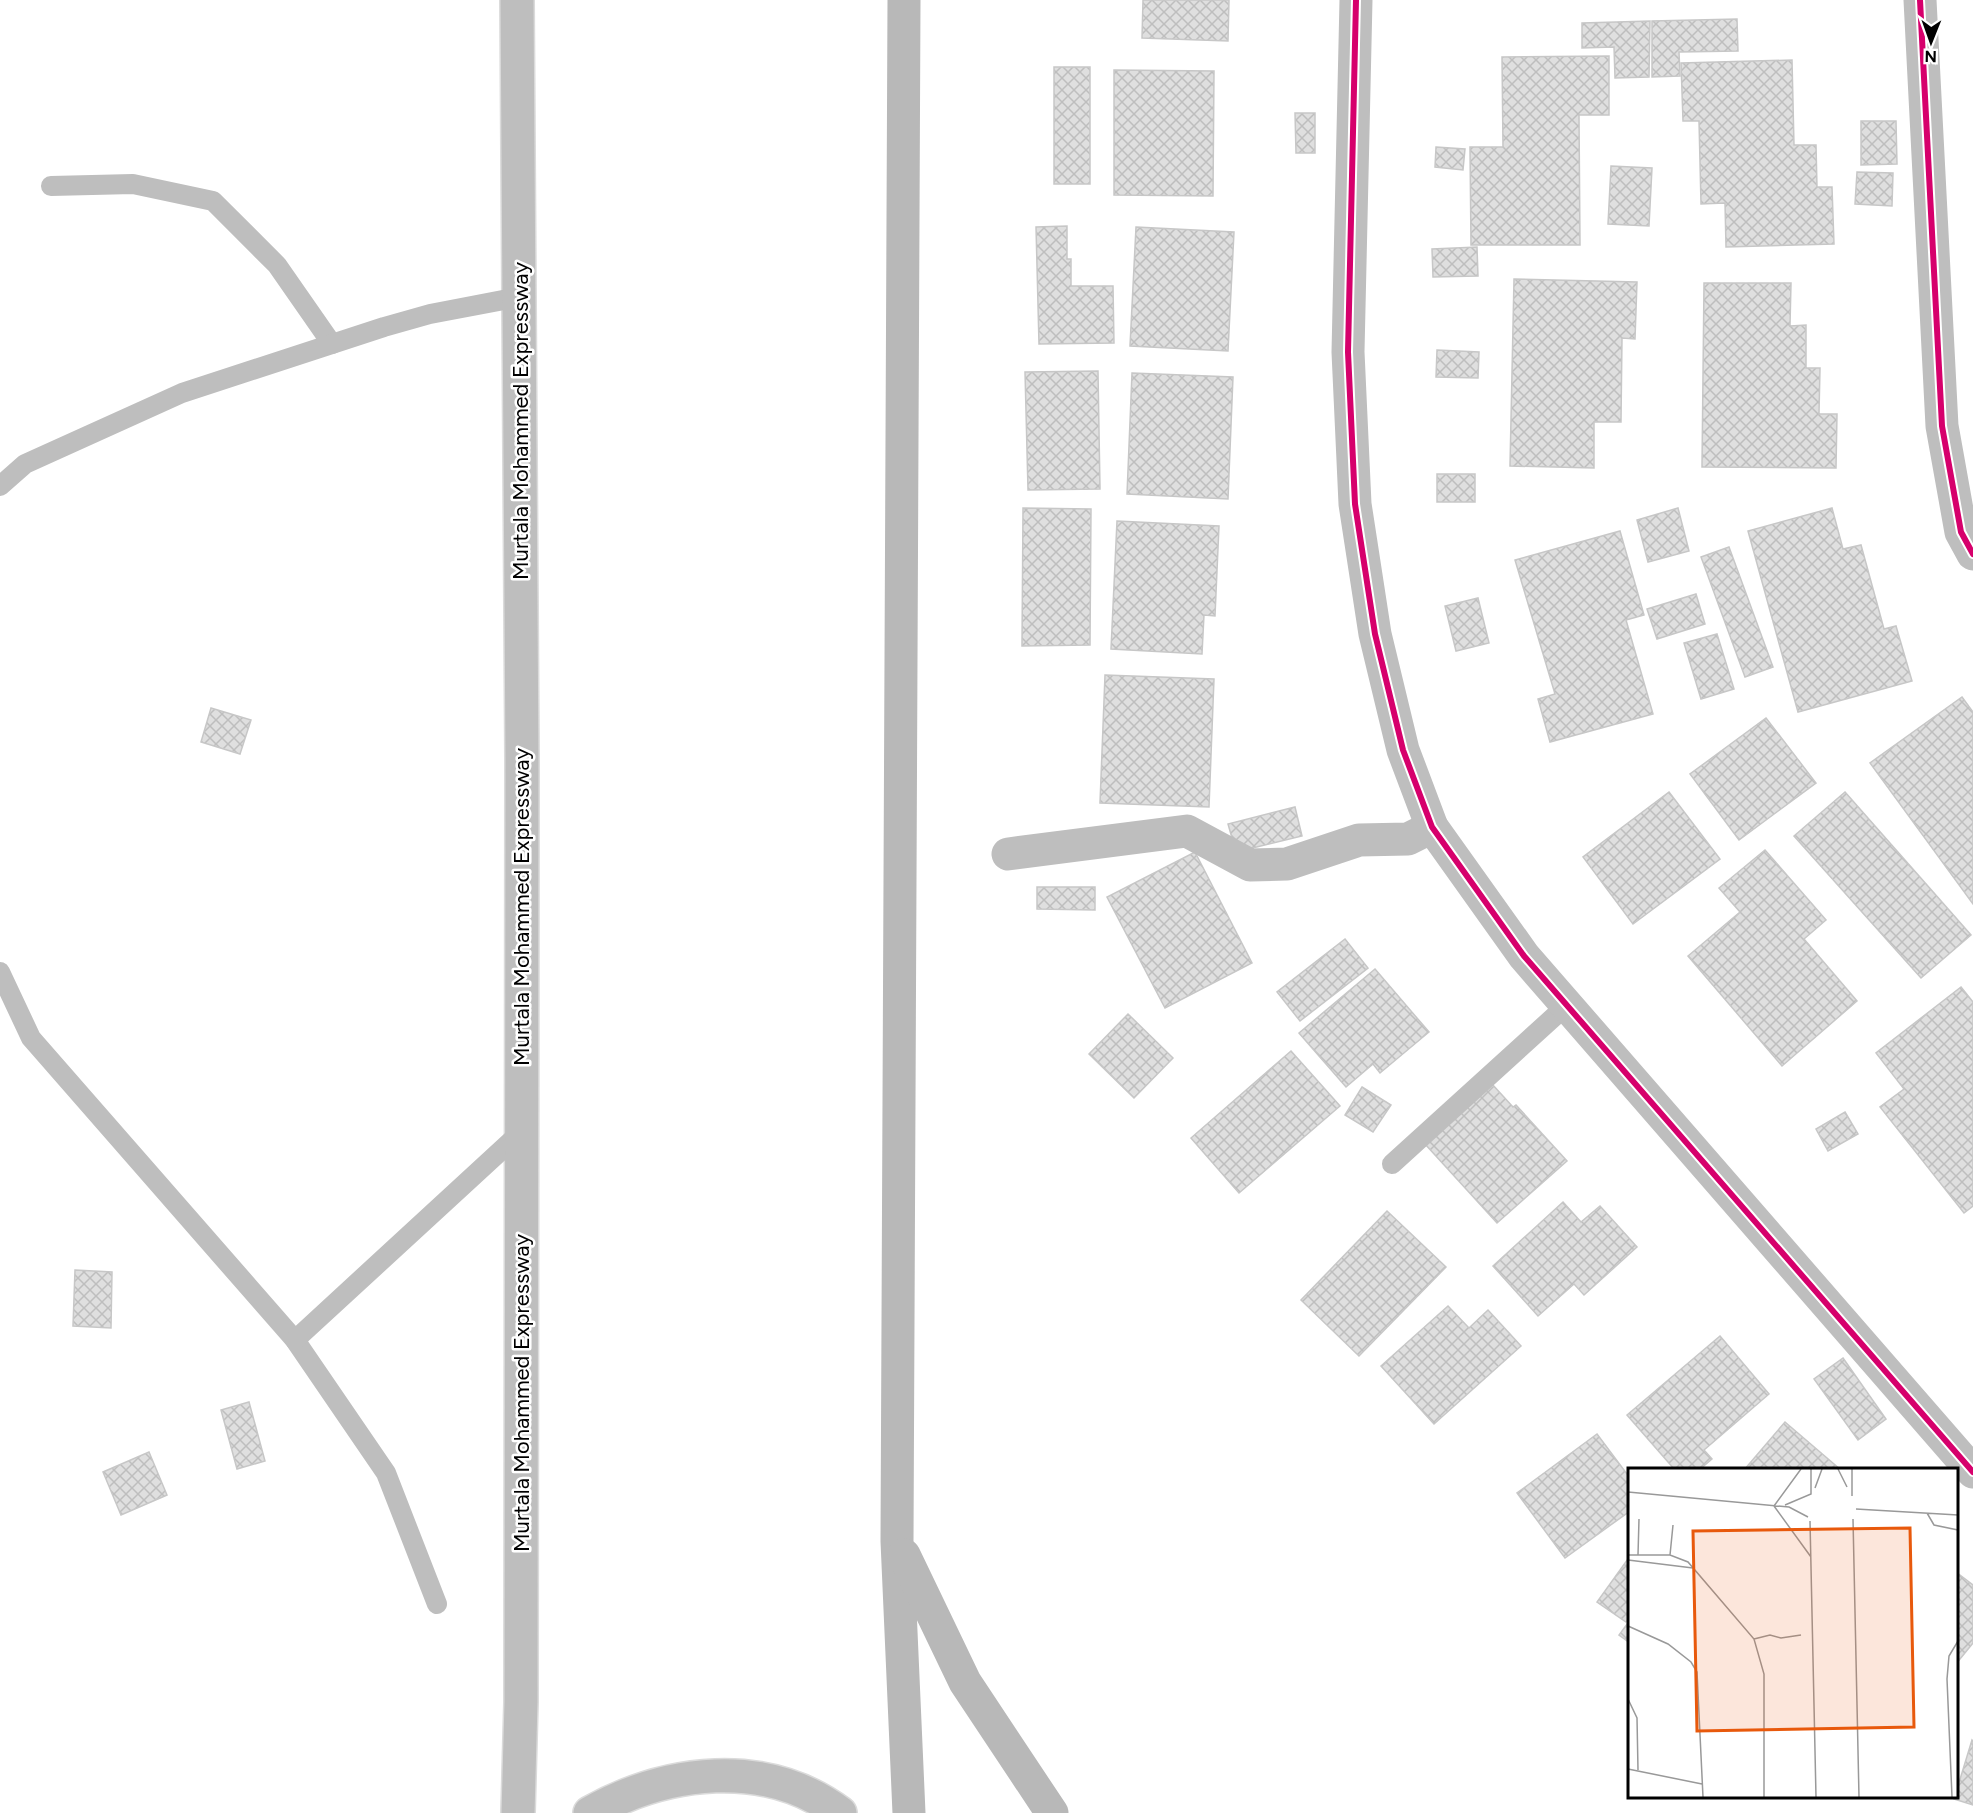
<svg xmlns="http://www.w3.org/2000/svg" width="1973" height="1813" viewBox="0 0 1973 1813" font-family="Figtree,sans-serif">
  <style>
    .building { fill: url(#building-cross-hatch); stroke: #c7c7c7; stroke-width: 1.5 }
    .lines { fill: none; stroke-linecap: round; stroke-linejoin: round }
    .primary-casing { stroke: #dbdbdb; stroke-width: 36 }
    .motorway-casing { stroke: #dbdbdb; stroke-width: 36 }
    .service { stroke: #bebebe; stroke-width: 20 }
    .minor { stroke: #bebebe; stroke-width: 33 }
    .secondary { stroke: #b8b8b8; stroke-width: 33 }
    .primary { stroke: #bebebe; stroke-width: 33 }
    .motorway { stroke: #bebebe; stroke-width: 33 }
    .cycleway-casing { stroke: #fff; stroke-width: 10 }
    .cycleway { stroke: #d6006c; stroke-width: 6 }
    .labels { text-anchor: middle; stroke-width: 5; stroke-linejoin: round; paint-order: stroke }
    .street-label { font-size: 22px; fill: #000; stroke: #fff }
    .inset-road { fill: none; stroke: #999; stroke-width: 1.5 }
    .view { fill: #e8590c; fill-opacity: 0.15; stroke: #e8590c; stroke-width: 3 }
    .inset-edge { fill: none; stroke: #000; stroke-width: 3 }
  </style>
  <defs>
    <pattern id="building-cross-hatch" width="8" height="8" patternUnits="userSpaceOnUse" patternTransform="scale(1.5)"><rect width="8" height="8" fill="#dfdfdf"/><path d="M0 0l8 8M0 8l8-8" fill="none" stroke="#bebebe"/></pattern>
  </defs>
  <rect width="100%" height="100%" fill="#fff"/>
  <g class="building">
    <polygon points="1143,0 1229,0 1228,41 1142,38"/>
    <polygon points="1737,19 1738,51 1679,52 1680,76 1652,77 1652,21"/>
    <polygon points="1650,21 1649,77 1615,78 1614,47 1582,48 1582,23"/>
    <polygon points="1609,56 1609,115 1579,115 1580,245 1471,245 1470,147 1503,147 1502,57"/>
    <polygon points="1792,60 1794,145 1816,145 1817,187 1832,187 1834,244 1726,247 1725,203 1701,204 1699,121 1683,121 1681,63"/>
    <rect x="1054" y="67" width="36" height="117"/>
    <polygon points="1114,70 1214,71 1213,196 1114,195"/>
    <polygon points="1295,113 1315,113 1315,153 1296,153"/>
    <polygon points="1861,121 1896,121 1897,164 1861,165"/>
    <polygon points="1436,147 1465,149 1463,170 1435,167"/>
    <polygon points="1611,166 1652,168 1649,226 1608,224"/>
    <polygon points="1857,172 1893,173 1892,206 1855,204"/>
    <polygon points="1067,226 1067,259 1071,259 1071,286 1113,286 1114,343 1039,344 1036,227"/>
    <polygon points="1136,227 1234,232 1228,351 1130,346"/>
    <polygon points="1477,247 1478,276 1433,277 1432,249"/>
    <polygon points="1514,279 1637,282 1635,339 1622,338 1621,422 1594,422 1594,468 1510,466"/>
    <polygon points="1704,283 1791,283 1790,326 1806,325 1806,368 1820,368 1819,414 1837,414 1836,468 1702,467"/>
    <polygon points="1437,350 1479,352 1478,378 1436,377"/>
    <polygon points="1098,371 1100,489 1028,490 1025,372"/>
    <polygon points="1132,373 1233,377 1228,499 1127,494"/>
    <rect x="1437" y="474" width="38" height="28"/>
    <polygon points="1023,508 1091,509 1090,645 1022,646"/>
    <polygon points="1678,508 1689,551 1648,562 1637,520"/>
    <polygon points="1832,508 1843,549 1861,545 1884,629 1896,626 1912,681 1798,712 1748,531"/>
    <polygon points="1117,521 1219,526 1215,616 1204,615 1202,654 1111,649"/>
    <polygon points="1620,531 1644,615 1626,620 1653,714 1550,742 1538,699 1555,694 1515,560"/>
    <polygon points="1729,547 1773,667 1745,677 1701,557"/>
    <polygon points="1696,594 1705,624 1657,639 1647,609"/>
    <polygon points="1478,598 1489,643 1456,651 1445,606"/>
    <polygon points="1717,634 1734,689 1701,699 1684,643"/>
    <polygon points="1105,675 1214,679 1209,807 1100,803"/>
    <polygon points="1962,697 1973,712 1973,904 1870,763"/>
    <polygon points="211,708 251,720 240,754 201,742"/>
    <polygon points="1766,718 1816,783 1739,840 1690,774"/>
    <polygon points="1669,792 1720,859 1633,924 1583,857"/>
    <polygon points="1845,792 1971,935 1921,978 1794,836"/>
    <polygon points="1295,807 1302,836 1236,852 1228,824"/>
    <polygon points="1765,850 1826,920 1804,939 1857,1001 1782,1066 1688,956 1740,912 1719,888"/>
    <polygon points="1195,852 1252,963 1165,1008 1107,897"/>
    <polygon points="1037,887 1095,887 1095,910 1037,909"/>
    <polygon points="1345,939 1368,968 1300,1021 1277,992"/>
    <polygon points="1375,969 1429,1032 1380,1073 1373,1064 1346,1087 1299,1033"/>
    <polygon points="1961,987 1973,1002 1973,1206 1964,1213 1880,1107 1904,1089 1876,1053"/>
    <polygon points="1128,1014 1173,1058 1134,1098 1089,1054"/>
    <polygon points="1291,1051 1340,1106 1239,1193 1191,1138"/>
    <polygon points="1492,1084 1513,1107 1516,1105 1567,1161 1497,1223 1425,1144"/>
    <polygon points="1362,1087 1391,1105 1373,1132 1345,1115"/>
    <polygon points="1845,1112 1858,1134 1828,1151 1816,1129"/>
    <polygon points="1563,1202 1581,1222 1600,1206 1637,1247 1584,1295 1574,1284 1538,1316 1493,1266"/>
    <polygon points="1387,1211 1446,1267 1359,1356 1301,1300"/>
    <polygon points="75,1270 112,1272 111,1328 73,1326"/>
    <polygon points="1448,1306 1469,1328 1488,1310 1521,1346 1434,1424 1381,1366"/>
    <polygon points="1720,1336 1769,1394 1704,1450 1712,1459 1699,1470 1675,1470 1627,1415"/>
    <polygon points="1843,1358 1886,1419 1858,1440 1814,1379"/>
    <polygon points="249,1402 265,1461 237,1469 221,1410"/>
    <polygon points="1785,1422 1841,1470 1744,1470"/>
    <polygon points="1597,1434 1630,1478 1630,1511 1565,1558 1517,1493"/>
    <polygon points="149,1452 167,1495 121,1515 103,1472"/>
    <polygon points="1630,1556 1630,1617 1626,1622 1597,1602"/>
    <polygon points="1956,1572 1973,1585 1973,1643 1956,1664"/>
    <polygon points="1630,1620 1630,1643 1619,1635"/>
    <polygon points="1972,1740 1973,1741 1973,1805 1954,1799"/>
  </g>
  <g class="lines">
    <defs>
      <polyline id="primary" points="517,0 522,760 521,1702 518,1813"/>
      <path id="motorway" d="M590 1813C666 1770 765 1757 840 1813"/>
    </defs>
    <use href="#primary" class="primary-casing"/>
    <use href="#motorway" class="motorway-casing"/>
    <g class="service">
      <polyline points="51,186 133,184 213,201 277,265 332,344"/>
      <polyline points="0,486 25,464 182,393 384,327 430,314 519,297"/>
      <polyline points="0,972 31,1038 295,1340 386,1473 437,1604"/>
      <polyline points="1392,1164 1567,1005"/>
      <polyline points="295,1340 521,1132"/>
    </g>
    <g class="minor">
      <polyline points="1356,0 1348,352 1355,504 1375,634 1403,750 1432,827 1524,956 1973,1472"/>
      <polyline points="1920,0 1942,426 1961,532 1973,554"/>
      <polyline points="1008,854 1187,831 1250,865 1287,864 1359,840 1408,839 1432,827"/>
    </g>
    <g class="secondary">
      <polyline points="904,0 897,1541 909,1813"/>
      <polyline points="904,1555 965,1682 1052,1813"/>
    </g>
    <use href="#primary" class="primary"/>
    <use href="#motorway" class="motorway"/>
    <defs>
      <g id="cycleway">
        <polyline points="1356,0 1348,352 1355,504 1375,634 1403,750 1432,827 1524,956 1973,1472"/>
        <polyline points="1920,0 1942,426 1961,532 1973,554"/>
      </g>
    </defs>
    <use href="#cycleway" class="cycleway-casing"/>
    <use href="#cycleway" class="cycleway"/>
  </g>
  <g class="labels">
    <g class="street-label">
      <text transform="translate(520 421) rotate(-90)" y="8">Murtala Mohammed Expressway</text>
      <text transform="translate(521 907) rotate(-90)" y="8">Murtala Mohammed Expressway</text>
      <text transform="translate(521 1393) rotate(-90)" y="8">Murtala Mohammed Expressway</text>
    </g>
  </g>
  <g transform="translate(1628 1468)">
    <rect width="330" height="330" fill="#fff"/>
    <path class="inset-road" d="M210 1 219 19M224 1V28M187 20 194 1M0 24 161 39 180 49M157 37 183 26V1M146 38 183 89M146 38 173 1M228 41 330 47M299 45 306 57 330 62M225 51 231 329M182 53 188 329M0 87H42L60 94 126 171 136 206V329M10 87 11 51M42 87 45 57M0 92 65 100M0 158 40 176 63 194 69 204 75 329M126 171 142 167 153 170 173 167M0 231 9 250 10 302M0 301 74 316M324 329 319 211 321 188 330 173"/>
    <path class="view" d="M282 60 286 259 69 263 65 63Z"/>
    <rect width="330" height="330" class="inset-edge"/>
  </g>
  <g transform="translate(1931 42) rotate(181)" stroke="#ffffff" stroke-width="4.5" paint-order="stroke">
  <path d="M0-4.5L10 22L0 15L-10 22Z" fill="#000000"/>
  <text y="-9" font-size="16" font-weight="bold" text-anchor="middle" fill="#000000">N</text>
  </g>
</svg>
